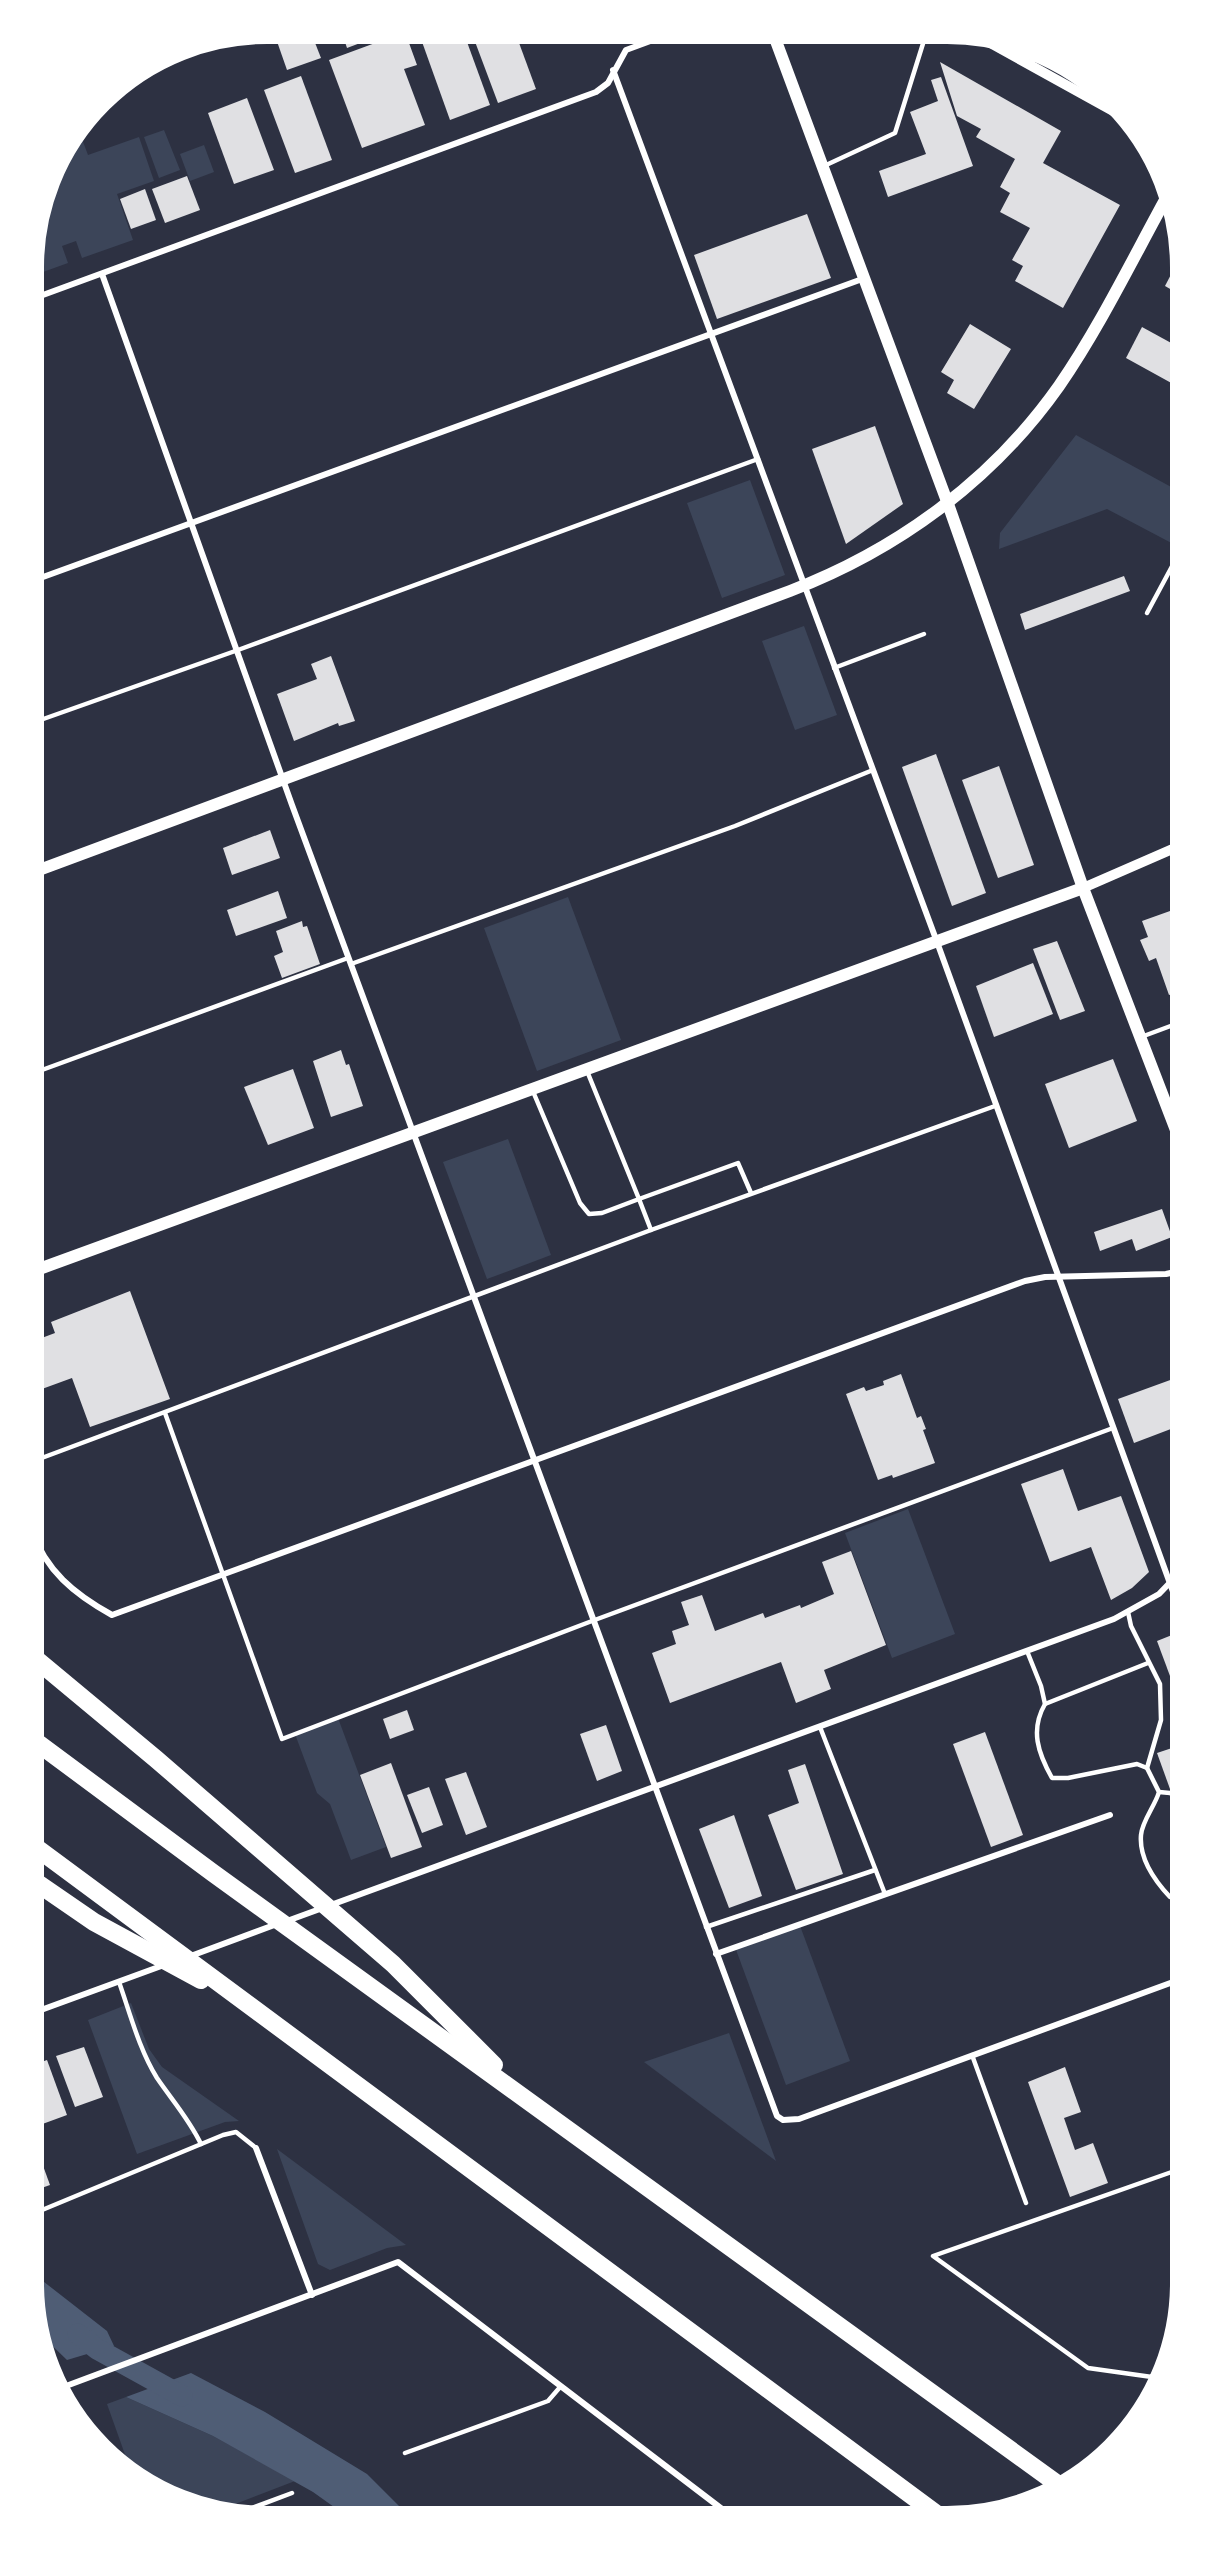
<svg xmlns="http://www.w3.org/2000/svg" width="1214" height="2551" viewBox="0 0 1214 2551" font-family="'Work Sans',sans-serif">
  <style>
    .green { fill: #3c4559 }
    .water { fill: #4f5d75 }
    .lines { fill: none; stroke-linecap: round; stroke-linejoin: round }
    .canal { stroke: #4f5d75; stroke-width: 21 }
    .building { fill: #e0e0e3 }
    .service { stroke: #fff; stroke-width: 4.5 }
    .minor { stroke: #fff; stroke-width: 6 }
    .tertiary { stroke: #fff; stroke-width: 10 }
    .secondary { stroke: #fff; stroke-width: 12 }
    .motorway { stroke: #fff; stroke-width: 18 }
    .rim { fill: none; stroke: #fff; stroke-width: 8 }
  </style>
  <rect width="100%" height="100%" fill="#2d3142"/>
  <g class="green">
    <polygon points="164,130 180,170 159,178 144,137"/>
    <polygon points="79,131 88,155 139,137 154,181 117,194 133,240 82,258 76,241 62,246 68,263 32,276 32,236 55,162"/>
    <polygon points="204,145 214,172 190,181 180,154"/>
    <polygon points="1076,435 1184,494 1184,538 1179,547 1107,509 999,549 1000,533"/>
    <polygon points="750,480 785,575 722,598 687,503"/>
    <polygon points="804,626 837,715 795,730 762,641"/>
    <polygon points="568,897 621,1040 537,1071 484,928"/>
    <polygon points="508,1139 551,1255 487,1279 443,1162"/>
    <polygon points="908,1509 955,1634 892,1658 845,1533"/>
    <polygon points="338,1718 386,1847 351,1860 330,1804 317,1793 295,1734"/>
    <polygon points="799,1923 850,2061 786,2085 735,1947"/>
    <polygon points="131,2003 149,2049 162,2067 239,2121 225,2122 137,2154 88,2020"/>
    <polygon points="729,2033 776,2161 644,2062"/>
    <polygon points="277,2149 406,2245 387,2248 330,2270 318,2264"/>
    <polygon points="126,2397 213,2436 295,2481 212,2513 162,2496 133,2477 107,2404"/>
  </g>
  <g class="water">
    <polygon points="30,2271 107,2331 114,2346 67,2360 36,2330"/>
    <polygon points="191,2373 265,2412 367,2474 411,2518 348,2517 313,2492 213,2436 126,2397"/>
  </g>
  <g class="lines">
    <polyline class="canal" points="78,2334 97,2349 182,2396"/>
  </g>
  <g class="building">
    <polygon points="273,30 310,30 321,58 287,70"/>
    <polygon points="341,30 383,31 384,34 347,48"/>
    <polygon points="441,31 463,31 490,105 450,120 421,39"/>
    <polygon points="471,31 515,32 536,89 498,103"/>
    <polygon points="405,32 417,65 404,69 425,125 362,148 329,60"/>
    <polygon points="940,62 1061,131 1043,163 1120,205 1063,308 1015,281 1023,266 1012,260 1030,228 1000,212 1010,193 1000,187 1015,159 976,137 981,129 957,116"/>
    <polygon points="301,76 332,160 295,173 264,90"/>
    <polygon points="941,77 973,166 888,197 879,171 926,154 910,112 938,101 931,80"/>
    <polygon points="247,98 274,170 234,184 208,113"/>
    <polygon points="187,176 200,210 165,223 152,189"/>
    <polygon points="145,189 156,220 131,229 120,199"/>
    <polygon points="807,214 831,278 717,319 694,255"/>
    <polygon points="1177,263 1184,267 1184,297 1165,286"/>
    <polygon points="970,324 1011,349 974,409 947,393 954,380 941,372"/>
    <polygon points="1142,327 1184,350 1184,390 1126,358"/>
    <polygon points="875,426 903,504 846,544 812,449"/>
    <polygon points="1124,576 1130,591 1025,630 1020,614"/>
    <polygon points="331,656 355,721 339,726 338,723 294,741 277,694 317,679 311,664"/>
    <polygon points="1180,687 1184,689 1184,733 1172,702"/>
    <polygon points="936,754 986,893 952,906 902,767"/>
    <polygon points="999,766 1034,865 998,878 962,780"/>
    <polygon points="270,830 280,858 232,875 223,848"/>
    <polygon points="278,891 287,918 236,936 227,910"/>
    <polygon points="1184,906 1184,990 1169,995 1156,958 1149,961 1140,940 1148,937 1142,921"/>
    <polygon points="302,921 303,927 307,926 320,964 282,978 274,956 283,952 276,931"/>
    <polygon points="1057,941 1085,1011 1060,1020 1033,949"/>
    <polygon points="1033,963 1053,1014 994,1037 976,986"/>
    <polygon points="341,1050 346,1065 349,1064 363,1106 331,1117 313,1061"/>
    <polygon points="1113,1059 1137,1121 1069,1148 1045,1084"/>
    <polygon points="293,1069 314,1128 268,1145 244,1087"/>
    <polygon points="1162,1209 1172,1237 1136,1251 1132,1239 1100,1251 1094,1232"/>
    <polygon points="130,1291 170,1399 90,1427 72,1378 31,1393 31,1342 55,1333 51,1322"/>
    <polygon points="901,1374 917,1418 921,1416 926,1429 923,1430 935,1463 893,1478 892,1475 878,1480 846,1394 864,1387 866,1391 884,1385 883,1381"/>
    <polygon points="1184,1375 1184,1424 1134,1443 1118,1399"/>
    <polygon points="1063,1469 1078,1511 1121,1496 1149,1572 1132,1588 1111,1600 1091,1547 1050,1562 1021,1484"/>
    <polygon points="851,1551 886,1645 824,1670 831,1689 796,1703 781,1662 670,1703 652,1653 676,1644 672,1631 689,1625 681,1602 702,1595 715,1631 763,1613 765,1618 800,1605 801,1608 834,1594 822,1562"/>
    <polygon points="1172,1635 1184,1671 1170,1676 1157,1641"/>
    <polygon points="407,1710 414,1730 390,1739 383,1719"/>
    <polygon points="606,1725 622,1771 597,1781 580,1734"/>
    <polygon points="985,1732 1023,1835 991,1847 953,1744"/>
    <polygon points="1184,1744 1184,1784 1170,1789 1157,1753"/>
    <polygon points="391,1763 422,1847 391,1858 360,1775"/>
    <polygon points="805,1764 843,1874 796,1890 768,1815 799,1803 788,1770"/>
    <polygon points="466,1772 487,1827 466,1835 445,1779"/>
    <polygon points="429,1787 443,1825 422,1833 407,1795"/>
    <polygon points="734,1815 762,1896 729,1908 699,1829"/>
    <polygon points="84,2047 103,2097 75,2107 56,2056"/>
    <polygon points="47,2060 67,2115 37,2126 30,2107 30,2066"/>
    <polygon points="1065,2067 1081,2112 1064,2118 1075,2150 1093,2143 1108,2183 1070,2197 1028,2082"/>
    <polygon points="42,2163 50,2185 30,2192 30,2167"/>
  </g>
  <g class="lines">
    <g class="service">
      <polyline points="1030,65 1039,50"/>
      <polyline points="824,166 895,133 926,34"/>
      <polyline points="1147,613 1184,544"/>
      <polyline points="834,668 924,634"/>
      <polyline points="32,723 238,650 758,459"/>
      <polyline points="351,964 735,826 873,770"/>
      <polyline points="1141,1037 1184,1021"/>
      <polyline points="31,1074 348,958"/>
      <polyline points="532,1089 580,1203 589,1214 602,1213 639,1199 587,1071"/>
      <polyline points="651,1230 639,1199 738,1163 751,1193"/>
      <polyline points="165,1413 282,1739 592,1621 1113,1428"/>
      <polyline points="31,1462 651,1230 995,1106"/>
      <polyline points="1128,1612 1131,1626 1160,1684 1161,1720 1147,1768"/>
      <path d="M1027 1651 1041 1686 1045 1704C1030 1730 1038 1753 1052 1778H1068L1137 1764 1147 1768 1159 1792C1155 1806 1142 1821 1141 1835 1139 1858 1155 1881 1170 1897L1184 1896"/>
      <polyline points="1045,1704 1148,1663"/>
      <polyline points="820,1727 885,1894"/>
      <polyline points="1159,1792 1170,1793 1184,1803"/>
      <polyline points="706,1927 875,1870"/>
      <path d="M119 1982C130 2013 139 2049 157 2078 172 2100 189 2119 201 2144"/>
      <polyline points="972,2055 1026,2203"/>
      <polyline points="30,2215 223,2135 236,2132 256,2148"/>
      <polyline points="1152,2377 1088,2368 933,2256 1183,2168"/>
      <polyline points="405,2453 548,2401 561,2386"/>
      <polyline points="228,2517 292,2493"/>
    </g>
    <g class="minor">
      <polyline points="613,70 937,942 1184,1622"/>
      <polyline points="102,274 292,805 777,2116 783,2120 799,2119 1184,1978"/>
      <polyline points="32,299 596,92 608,83 626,50 672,33"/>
      <polyline points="32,581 865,278"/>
      <path d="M31 1529C46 1571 74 1594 112 1615L1025 1281 1045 1277 1166 1274 1184 1270"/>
      <polyline points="287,1921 1114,1619 1159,1594 1184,1568"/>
      <polyline points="716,1954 1110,1815"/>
      <polyline points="188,1957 277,1924"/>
      <polyline points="30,2014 164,1965"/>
      <polyline points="256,2148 312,2295"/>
      <polyline points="1152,2377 1170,2357"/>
      <polyline points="58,2389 398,2262 722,2509"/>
      <polyline points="693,2519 722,2509"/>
    </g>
    <g class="tertiary">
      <polyline points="974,34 1131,121"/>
      <polyline points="1083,888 1184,844"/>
    </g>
    <g class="secondary">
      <polyline points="773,33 948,504 1083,888 1184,1151"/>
      <path d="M31 873 790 591C897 550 992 481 1059 386 1101 325 1134 256 1170 191"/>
      <polyline points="31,1272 1083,888"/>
    </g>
    <g class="motorway">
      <polyline points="31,1655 156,1759 393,1964 494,2065"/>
      <polyline points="31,1738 213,1873 1063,2488"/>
      <polyline points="30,1843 946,2521"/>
      <polyline points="30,1878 94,1922 201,1980"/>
    </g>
  </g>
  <path d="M0 0H1214V2551H0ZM267 40H947A227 227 0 0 1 1174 267V2283A227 227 0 0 1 947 2510H267A227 227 0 0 1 40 2283V267A227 227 0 0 1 267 40Z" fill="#fff" fill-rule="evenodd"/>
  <path class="rim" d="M267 40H947A227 227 0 0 1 1174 267V2283A227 227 0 0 1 947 2510H267A227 227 0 0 1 40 2283V267A227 227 0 0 1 267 40Z"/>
</svg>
